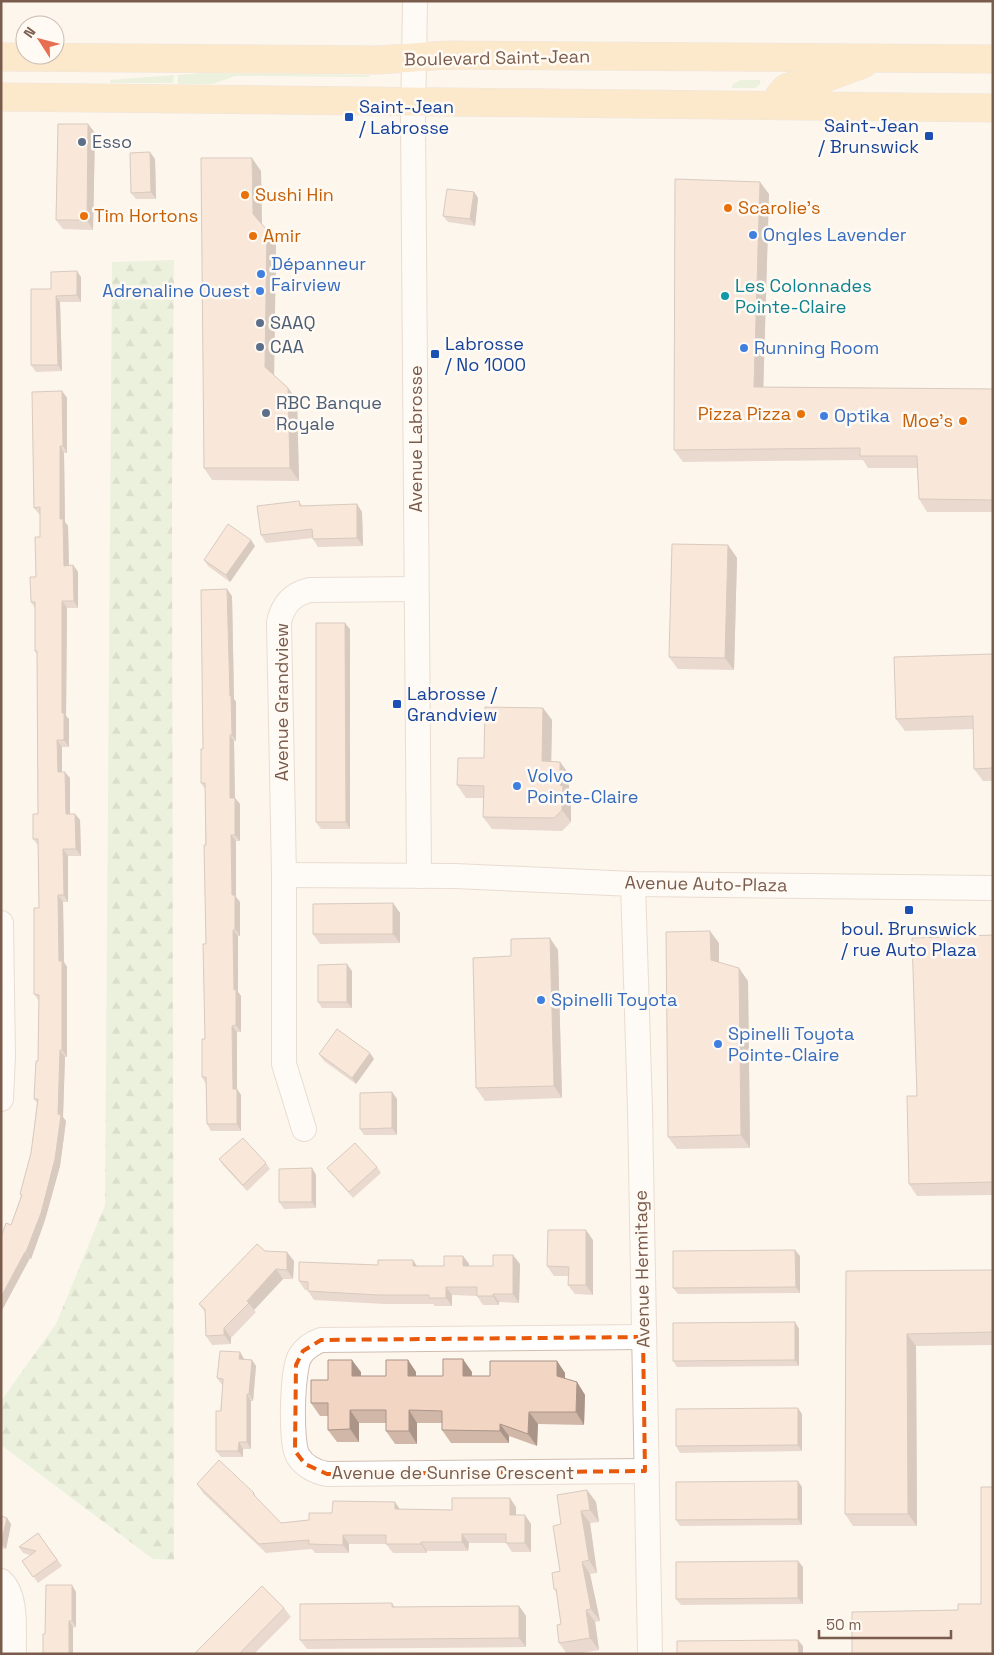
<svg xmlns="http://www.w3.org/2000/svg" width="994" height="1655" viewBox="0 0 994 1655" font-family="'Space Grotesk',sans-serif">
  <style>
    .grass { fill: #d8ecc9 }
    .forest { fill: url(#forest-firs) }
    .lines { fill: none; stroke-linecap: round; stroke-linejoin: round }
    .minor-casing { stroke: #d1beb0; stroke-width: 26 }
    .major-casing { stroke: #dad1cd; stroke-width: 29 }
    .minor { stroke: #fff; stroke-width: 24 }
    .major { stroke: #fbd9a5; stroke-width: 28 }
    .wall { fill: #d1b7a8 }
    .shaded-wall { fill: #aa9588 }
    .building { fill: #f3d5c3; stroke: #aa9588 }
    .marked { fill: none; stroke: #e8590c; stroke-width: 4; stroke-dasharray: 10 6; stroke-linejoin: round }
    .transit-dot { fill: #1a4fb4; stroke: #fffaf3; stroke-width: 2 }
    .service-dot { fill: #5c6f8a; stroke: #fffaf3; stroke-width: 2 }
    .food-dot { fill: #e8710a; stroke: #fffaf3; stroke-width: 2 }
    .shop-dot { fill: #3f7fe0; stroke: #fffaf3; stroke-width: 2 }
    .culture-dot { fill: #0f9aa8; stroke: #fffaf3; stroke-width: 2 }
    .labels { text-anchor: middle; stroke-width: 5; stroke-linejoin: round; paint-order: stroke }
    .street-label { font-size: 18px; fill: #7a5c4d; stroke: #fffaf3 }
    .transit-label { font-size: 18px; fill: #164399; stroke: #fffaf3; text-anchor: start }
    .service-label { font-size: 18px; fill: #4e5e75; stroke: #fffaf3; text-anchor: start }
    .food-label { font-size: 18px; fill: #c56008; stroke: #fffaf3; text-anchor: start }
    .shop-label { font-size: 18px; fill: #366cbe; stroke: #fffaf3; text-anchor: start }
    .culture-label { font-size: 18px; fill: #0d838f; stroke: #fffaf3; text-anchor: start }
  </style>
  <defs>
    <pattern id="forest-firs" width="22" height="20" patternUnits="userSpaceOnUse" patternTransform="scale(1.25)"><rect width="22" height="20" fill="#d8ecc9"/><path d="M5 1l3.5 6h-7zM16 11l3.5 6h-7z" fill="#b4c2a5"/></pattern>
  </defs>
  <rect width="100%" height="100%" fill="#fdf6ec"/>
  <g class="grass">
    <polygon points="203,73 370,75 369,77 244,76 235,76 213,84 178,84 178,75"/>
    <polygon points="174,75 173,83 110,83 110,80"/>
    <polygon points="741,80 760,80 760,84 755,88 732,88 733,84"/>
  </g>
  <polygon class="forest" points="174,260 172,492 174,1560 153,1559 1,1445 1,1401 56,1324 105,1205 112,262"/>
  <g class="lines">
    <defs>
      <g id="minor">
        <polyline points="415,1 413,120 419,876"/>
        <polyline points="284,875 455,876 633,884 993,888"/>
        <polyline points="633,884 640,1110 650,1654"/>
        <polyline points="1,923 3,1057 1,1099"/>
        <path d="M304 1129 284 1064V875L279 622C283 604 293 594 310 590L416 589"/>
        <path d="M643 1337 321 1340C313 1343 305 1348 300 1356 292 1369 290 1443 298 1456 304 1466 316 1472 327 1474L645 1471"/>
        <path d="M1 1581C18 1596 13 1632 14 1654"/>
      </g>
      <g id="major">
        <polyline points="1,57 378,60 447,55 993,59"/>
        <polyline points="1,97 993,108"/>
        <polyline points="777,105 779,96 786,88 792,86 809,84 863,64"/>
      </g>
    </defs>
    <use href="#minor" class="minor-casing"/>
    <use href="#major" class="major-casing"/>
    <use href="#minor" class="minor"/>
    <use href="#major" class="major"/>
  </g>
  <g class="wall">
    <polygon points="88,124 95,133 93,230 63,229 56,220"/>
    <polygon points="155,159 156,199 136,199 131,193"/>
    <polygon points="261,171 262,224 276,242 274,375 288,388 297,400 299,481 212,480 204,468"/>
    <polygon points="474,192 478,198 475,226 448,222 443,216"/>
    <polygon points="769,194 763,387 993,389 993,512 927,512 919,499 917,468 868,468 863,460 683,462 674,450"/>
    <polygon points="81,277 81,302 60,302 62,371 36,372 31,365 51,289"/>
    <polygon points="62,391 67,398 67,453 64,453 65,522 68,526 69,566 73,565 78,572 78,608 67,608 66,716 69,719 69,747 62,747 62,772 70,778 70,814 75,814 80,820 81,856 68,856 68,902 63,902 64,962 67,967 67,1057 65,1057 63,1117 66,1121 60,1166 45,1220 31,1259 30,1258 1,1312 11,1225 21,1196 20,1194 31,1153 37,1103 34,1099 38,1061 39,1001 34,994 39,908 38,845 33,839 38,814 37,654 35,651 35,608 31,602 36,577 40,537 40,514 39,514 34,508"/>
    <polygon points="299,501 302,506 362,512 363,546 318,547 313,539 313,538 266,543 261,535"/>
    <polygon points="728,545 737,558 734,670 678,669 669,657"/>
    <polygon points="255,546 230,582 208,566 204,560"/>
    <polygon points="232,596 234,699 236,702 236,741 234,741 235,798 240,804 240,841 236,841 236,897 240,902 240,936 238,936 238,992 241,996 241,1032 237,1032 237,1089 241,1095 241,1131 211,1131 207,1124 206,1084 202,1077 205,1039 206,944 205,789 201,783 203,749"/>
    <polygon points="350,629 350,829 321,829 316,822"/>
    <polygon points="993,654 993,781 983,781 974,769 973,729 905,731 896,719"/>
    <polygon points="543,708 552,720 551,762 560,762 569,774 569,794 571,798 571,822 562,831 492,829 483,817 483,798 466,798 457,785 484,758"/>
    <polygon points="393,903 400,913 400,943 320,944 313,934"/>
    <polygon points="993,935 993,1195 917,1196 909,1184 917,1096"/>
    <polygon points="719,943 719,962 748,981 750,1148 677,1149 668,1137"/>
    <polygon points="558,950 562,1098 485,1101 476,1088 511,956"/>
    <polygon points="352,971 352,1008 322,1008 318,1002"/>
    <polygon points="319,1054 374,1059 356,1084 324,1061"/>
    <polygon points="392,1092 397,1099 397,1135 364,1135 360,1129"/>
    <polygon points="219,1159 266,1163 270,1169 247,1191 223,1165"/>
    <polygon points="377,1167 381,1173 353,1198 332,1174 327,1168"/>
    <polygon points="312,1168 316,1175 316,1208 284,1209 279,1202"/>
    <polygon points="593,1240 593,1295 575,1294 568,1285 569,1276 554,1276 547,1266"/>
    <polygon points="265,1251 294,1261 293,1279 283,1279 254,1310 256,1312 231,1338 231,1344 212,1345 206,1336 205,1312 199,1304"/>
    <polygon points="463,1256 469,1264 469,1266 493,1266 520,1264 519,1303 499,1302 499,1305 483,1305 477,1296 452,1295 452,1306 435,1306 433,1304 384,1304 314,1300 308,1291 308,1290 305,1290 299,1281 417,1266 444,1266"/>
    <polygon points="800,1256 800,1293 678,1294 673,1288"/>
    <polygon points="993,1270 993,1345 916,1346 917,1526 853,1526 845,1514 846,1271"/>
    <polygon points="795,1322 799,1329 799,1366 677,1367 673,1361"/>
    <polygon points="240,1352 244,1359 252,1360 256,1366 253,1401 251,1401 251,1449 243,1449 243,1457 221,1457 216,1451 223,1385 222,1385 217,1378"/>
    <polygon points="408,1360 416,1372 416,1376 443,1376 472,1372 472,1376 490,1376 557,1361 565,1373 565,1379 577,1382 585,1395 584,1425 538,1424 537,1446 509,1436 509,1443 451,1443 442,1430 442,1423 417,1423 417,1444 395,1444 386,1431 386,1423 359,1423 359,1442 337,1442 328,1430 328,1416 320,1416 311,1403 328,1380 361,1372 361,1376 386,1376"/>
    <polygon points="802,1414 802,1451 680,1453 676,1446"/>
    <polygon points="197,1484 254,1493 258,1500 281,1523 309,1520 332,1513 400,1509 452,1510 516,1507 516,1515 531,1524 531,1552 512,1552 506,1543 469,1543 468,1551 427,1551 427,1553 393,1553 386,1544 349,1544 349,1553 315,1553 312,1549 266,1553 203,1493"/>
    <polygon points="802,1487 802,1525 680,1526 676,1520"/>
    <polygon points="587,1490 596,1502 599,1522 590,1523 597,1573 590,1574 600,1621 595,1622 599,1650 576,1654 567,1654 559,1643 561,1624 557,1593 554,1589 560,1571 561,1524"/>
    <polygon points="1,1516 7,1518 11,1524 6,1549 1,1548"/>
    <polygon points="38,1533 62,1566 38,1583 22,1561 30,1555 23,1553 19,1547"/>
    <polygon points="803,1567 803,1604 681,1605 676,1599"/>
    <polygon points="76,1592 76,1627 45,1634"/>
    <polygon points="392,1603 395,1607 519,1606 526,1616 526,1647 307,1649 300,1640"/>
    <polygon points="284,1608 291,1617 254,1654 197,1654"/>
  </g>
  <g class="shaded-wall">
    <polygon points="88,124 95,133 93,230 87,220"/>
    <polygon points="150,152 155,159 156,199 151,192"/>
    <polygon points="252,158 261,171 262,227 253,214"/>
    <polygon points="760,182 769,194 763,399 754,387"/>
    <polygon points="474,192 478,198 475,226 470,219"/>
    <polygon points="267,230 276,242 274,380 265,367"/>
    <polygon points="77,271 81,277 81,302 77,295"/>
    <polygon points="56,296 60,302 62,371 58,365"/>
    <polygon points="288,388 297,400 299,481 290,468"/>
    <polygon points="62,391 67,398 67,453 63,446"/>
    <polygon points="60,446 64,453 65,522 68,526 69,572 64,566 60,519"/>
    <polygon points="357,504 362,512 363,546 357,538"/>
    <polygon points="251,540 255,546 230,582 226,575"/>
    <polygon points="728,545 737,558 734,670 725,658"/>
    <polygon points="73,565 78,572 78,608 74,601"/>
    <polygon points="227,589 232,596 234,699 236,702 236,741 232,735 230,696"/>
    <polygon points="62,601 67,608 66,716 69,719 69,747 64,740 62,713"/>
    <polygon points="345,623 350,629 350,829 346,822"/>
    <polygon points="543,708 552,720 551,774 542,761"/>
    <polygon points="230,735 234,741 235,804 230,798"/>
    <polygon points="57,740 62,747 62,778 58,772"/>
    <polygon points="560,762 569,774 569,794 571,798 571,822 562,810 560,785"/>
    <polygon points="65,772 70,778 70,820 66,814"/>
    <polygon points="235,798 240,804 240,841 235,835"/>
    <polygon points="75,814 80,820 81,856 76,849"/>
    <polygon points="231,835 236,841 236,897 240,902 240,936 235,929 232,895"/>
    <polygon points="63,849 68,856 68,902 64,895"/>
    <polygon points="58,895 63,902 64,962 67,967 67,1057 62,1050 59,961"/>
    <polygon points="393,903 400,913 400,943 393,934"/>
    <polygon points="233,930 238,936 238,992 241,996 241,1032 236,1025 234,990"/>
    <polygon points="710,931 719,943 719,972 711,960"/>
    <polygon points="550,938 558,950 562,1098 554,1086"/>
    <polygon points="347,964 352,971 352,1008 347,1002"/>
    <polygon points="739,968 748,981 750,1148 741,1135"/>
    <polygon points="232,1026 237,1032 237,1089 241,1095 241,1131 237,1124 233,1089"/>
    <polygon points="60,1050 65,1057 63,1117 66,1121 60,1166 45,1220 31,1259 26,1252"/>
    <polygon points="370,1053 374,1059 356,1084 352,1078"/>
    <polygon points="392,1092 397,1099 397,1135 392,1128"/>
    <polygon points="312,1168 316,1175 316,1208 312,1202"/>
    <polygon points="586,1230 593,1240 593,1295 586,1285"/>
    <polygon points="795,1250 800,1256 800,1293 796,1287"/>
    <polygon points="25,1252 30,1258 1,1312 1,1297"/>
    <polygon points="287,1252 294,1261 293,1279 287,1270"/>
    <polygon points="513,1255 520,1264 519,1303 513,1294"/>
    <polygon points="463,1256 469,1264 469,1274 463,1266"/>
    <polygon points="413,1260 419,1269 413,1266"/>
    <polygon points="276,1269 283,1279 254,1310 247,1301"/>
    <polygon points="446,1287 452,1295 452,1306 446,1298"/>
    <polygon points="493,1294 499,1302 499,1305 493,1296"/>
    <polygon points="795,1322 799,1329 799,1366 795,1360"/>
    <polygon points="224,1328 231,1338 231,1344 224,1335"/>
    <polygon points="907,1334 916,1346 917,1526 908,1514"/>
    <polygon points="240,1352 244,1359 243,1365 239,1359"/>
    <polygon points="463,1359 472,1372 471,1388 463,1376"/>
    <polygon points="252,1360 256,1366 253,1401 249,1394"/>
    <polygon points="352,1360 361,1372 361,1388 352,1376"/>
    <polygon points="408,1360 416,1372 416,1388 408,1376"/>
    <polygon points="557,1361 565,1373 565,1388 557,1376"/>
    <polygon points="577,1382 585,1395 584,1425 576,1412"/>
    <polygon points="247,1394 251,1401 251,1449 247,1442"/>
    <polygon points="798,1408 802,1414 802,1451 798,1445"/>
    <polygon points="350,1410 359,1423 359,1442 350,1429"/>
    <polygon points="409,1410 417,1423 417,1444 409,1431"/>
    <polygon points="529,1412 538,1424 537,1446 528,1434"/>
    <polygon points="500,1424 509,1436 509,1443 500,1431"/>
    <polygon points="239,1442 243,1449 243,1457 238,1451"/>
    <polygon points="798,1481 802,1487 802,1525 798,1519"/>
    <polygon points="587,1490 596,1502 599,1522 590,1510"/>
    <polygon points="510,1498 516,1507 516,1524 510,1515"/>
    <polygon points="395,1502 401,1511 395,1509"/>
    <polygon points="581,1511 590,1523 597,1573 589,1560"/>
    <polygon points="525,1515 531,1524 531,1552 525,1543"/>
    <polygon points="7,1518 11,1524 6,1549 1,1543"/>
    <polygon points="462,1534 469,1543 468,1551 462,1542"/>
    <polygon points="343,1535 349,1544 349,1553 343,1545"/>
    <polygon points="421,1542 427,1551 427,1553 421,1544"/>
    <polygon points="798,1561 803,1567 803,1604 798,1598"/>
    <polygon points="582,1562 590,1574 600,1621 591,1609"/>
    <polygon points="72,1585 76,1592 76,1627 72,1621"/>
    <polygon points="519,1606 526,1616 526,1647 519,1638"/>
    <polygon points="586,1610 595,1622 599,1650 590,1638"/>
    <polygon points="69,1621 73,1627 73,1654 69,1654"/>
    <polygon points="798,1640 803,1646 803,1654 799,1654"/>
  </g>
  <g class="building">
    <polygon points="58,124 88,124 87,220 56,220"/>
    <polygon points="150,152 151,192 131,193 130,153"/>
    <polygon points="201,158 252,158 253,214 267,230 265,367 288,388 290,468 204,468"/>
    <polygon points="675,179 760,182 754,387 993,389 993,500 919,499 917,456 860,456 860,448 674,450"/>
    <polygon points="447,189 474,192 470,219 443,216"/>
    <polygon points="77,271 77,295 56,296 58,365 31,365 31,289 51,289 51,272"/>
    <polygon points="62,391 63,446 60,446 60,519 63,519 64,566 73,565 74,601 62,601 62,713 64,713 64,740 57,740 58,772 65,772 66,814 75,814 76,849 63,849 64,895 58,895 59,961 62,961 62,1050 60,1050 58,1114 61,1115 55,1159 41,1213 26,1252 25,1252 1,1297 1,1237 6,1223 11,1225 22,1195 20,1194 31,1153 38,1099 34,1099 36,1061 38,1061 39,995 34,994 34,908 39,908 38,839 33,839 33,814 38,814 37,651 35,651 35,602 31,602 30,577 36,577 35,537 40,537 40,507 34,508 32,392"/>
    <polygon points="299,501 300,506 357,504 357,538 313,539 312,529 261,535 257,506"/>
    <polygon points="228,524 251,540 226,575 204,560"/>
    <polygon points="672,544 728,545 725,658 669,657"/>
    <polygon points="227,589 230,696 231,695 232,735 230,735 230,798 235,798 235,835 231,835 232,895 235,895 235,929 233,930 234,990 236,989 236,1025 232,1026 233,1089 237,1089 237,1124 207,1124 206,1077 202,1077 202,1039 205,1039 203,944 206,944 204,845 206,845 205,783 201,783 201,749 203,749 201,590"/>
    <polygon points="316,623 345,623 346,822 316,822"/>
    <polygon points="993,654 993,768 974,769 973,716 896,719 894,657"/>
    <polygon points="485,707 543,708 542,761 560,762 560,785 563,786 562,810 554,818 483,817 484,786 457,785 458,758 484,758"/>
    <polygon points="393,903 393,934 313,934 313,904"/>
    <polygon points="710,931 711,960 739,968 741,1135 668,1137 666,932"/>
    <polygon points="993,935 993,1182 909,1184 907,1096 917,1096 912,938"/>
    <polygon points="550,938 554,1086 476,1088 473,958 511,956 511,939"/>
    <polygon points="347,964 347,1002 318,1002 318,965"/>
    <polygon points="337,1029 370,1053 352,1078 319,1054"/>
    <polygon points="392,1092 392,1128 360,1129 360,1093"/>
    <polygon points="243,1138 266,1163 243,1185 219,1159"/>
    <polygon points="355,1143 377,1167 349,1192 327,1168"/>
    <polygon points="312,1168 312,1202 279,1202 279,1169"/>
    <polygon points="548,1230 586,1230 586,1285 568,1285 569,1267 547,1266"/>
    <polygon points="257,1244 265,1251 287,1252 287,1270 276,1269 247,1301 249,1303 224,1328 224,1335 206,1336 205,1309 199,1304"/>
    <polygon points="795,1250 796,1287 673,1288 673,1251"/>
    <polygon points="493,1255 513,1255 513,1294 493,1294 493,1296 477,1296 477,1287 446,1287 446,1298 429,1298 429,1295 378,1295 308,1291 308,1282 299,1281 299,1262 378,1265 378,1260 413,1260 413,1266 444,1266 444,1256 463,1256 463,1266 493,1266"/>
    <polygon points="993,1270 993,1332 907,1334 908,1514 845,1514 846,1271"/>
    <polygon points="795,1322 795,1360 673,1361 673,1323"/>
    <polygon points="220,1351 240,1352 239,1359 252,1360 249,1394 247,1394 247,1442 239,1442 238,1451 216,1451 216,1411 221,1411 223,1379 217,1378"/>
    <polygon points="443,1359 463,1359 463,1376 490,1376 490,1361 557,1361 557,1376 577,1382 576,1412 529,1412 528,1434 500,1424 500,1431 442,1430 442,1411 409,1410 409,1431 386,1431 386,1410 350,1410 350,1429 328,1430 328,1403 311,1403 311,1380 328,1380 328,1360 352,1360 352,1376 386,1376 386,1360 408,1360 408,1376 443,1376"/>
    <polygon points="798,1408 798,1445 676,1446 676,1409"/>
    <polygon points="219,1460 254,1493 253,1494 281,1523 309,1520 309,1513 332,1513 333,1501 395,1502 395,1509 452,1510 452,1498 510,1498 510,1515 525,1515 525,1543 506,1543 506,1534 462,1534 462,1542 421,1542 421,1544 386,1544 386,1535 343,1535 343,1545 309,1544 309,1540 259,1544 197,1484"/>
    <polygon points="798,1481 798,1519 676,1520 676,1482"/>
    <polygon points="981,1487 993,1487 993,1654 852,1654 852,1612 958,1610 958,1604 981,1604"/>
    <polygon points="587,1490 590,1510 581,1511 589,1560 582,1562 591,1609 586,1610 590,1638 559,1643 557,1625 561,1624 556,1589 554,1589 552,1573 560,1571 553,1526 561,1524 557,1495"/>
    <polygon points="1,1516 7,1518 1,1543"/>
    <polygon points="38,1533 57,1560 33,1577 22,1561 36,1551 19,1547"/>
    <polygon points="798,1561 798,1598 676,1599 676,1562"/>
    <polygon points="46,1585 72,1585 72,1621 69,1621 69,1654 43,1654 43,1634 45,1634"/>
    <polygon points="262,1586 284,1608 239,1654 197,1654 196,1652"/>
    <polygon points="392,1603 392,1607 519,1606 519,1638 300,1640 300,1604"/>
    <polygon points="798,1640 799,1654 677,1654 677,1641"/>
  </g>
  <path d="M0 0H994V1655H0ZM643 1337 645 1471 327 1474 305 1464 295 1451 296 1365 303 1351 321 1340Z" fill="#fdf6ec" fill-opacity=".55" fill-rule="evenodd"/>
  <path class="marked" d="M643 1337 645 1471 327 1474 305 1464 295 1451 296 1365 303 1351 321 1340Z"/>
  <g class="transit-dot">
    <rect x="344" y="112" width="10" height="10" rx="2.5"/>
    <rect x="924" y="131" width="10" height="10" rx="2.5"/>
    <rect x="430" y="349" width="10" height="10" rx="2.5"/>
    <rect x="392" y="699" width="10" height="10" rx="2.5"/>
    <rect x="904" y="905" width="10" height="10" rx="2.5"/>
  </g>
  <g class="service-dot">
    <circle cx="82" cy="142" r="5"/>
    <circle cx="260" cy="323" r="5"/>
    <circle cx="260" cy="347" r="5"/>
    <circle cx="266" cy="413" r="5"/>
  </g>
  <g class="food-dot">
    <circle cx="245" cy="195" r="5"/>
    <circle cx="728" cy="208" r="5"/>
    <circle cx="84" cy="216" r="5"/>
    <circle cx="253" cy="236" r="5"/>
    <circle cx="801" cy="414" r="5"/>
    <circle cx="963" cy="421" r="5"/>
  </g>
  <g class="shop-dot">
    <circle cx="753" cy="235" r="5"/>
    <circle cx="261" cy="274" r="5"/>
    <circle cx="260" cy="291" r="5"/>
    <circle cx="744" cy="348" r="5"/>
    <circle cx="824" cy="416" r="5"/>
    <circle cx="517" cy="786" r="5"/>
    <circle cx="541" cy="1000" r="5"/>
    <circle cx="718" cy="1044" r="5"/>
  </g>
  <circle class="culture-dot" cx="725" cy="296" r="5"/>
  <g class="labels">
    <g class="street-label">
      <text transform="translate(497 58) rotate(-1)" y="6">Boulevard Saint-Jean</text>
      <text transform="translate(416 439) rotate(-90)" y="6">Avenue Labrosse</text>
      <text transform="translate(282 702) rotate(-90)" y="6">Avenue Grandview</text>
      <text transform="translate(706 884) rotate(1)" y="6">Avenue Auto-Plaza</text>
      <text transform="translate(642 1269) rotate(-91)" y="6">Avenue Hermitage</text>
      <text x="453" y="1479">Avenue de Sunrise Crescent</text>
    </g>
    <g class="transit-label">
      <text x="359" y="113">Saint-Jean<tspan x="359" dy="21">/ Labrosse</tspan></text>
      <text x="919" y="132" text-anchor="end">Saint-Jean<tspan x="919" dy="21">/ Brunswick</tspan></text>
      <text x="445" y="350">Labrosse<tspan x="445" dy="21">/ No 1000</tspan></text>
      <text x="407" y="700">Labrosse /<tspan x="407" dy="21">Grandview</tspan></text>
      <text x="909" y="935" text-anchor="middle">boul. Brunswick<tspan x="909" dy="21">/ rue Auto Plaza</tspan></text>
    </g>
    <g class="service-label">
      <text x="92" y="148">Esso</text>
      <text x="270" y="329">SAAQ</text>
      <text x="270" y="353">CAA</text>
      <text x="276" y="409">RBC Banque<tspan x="276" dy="21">Royale</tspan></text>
    </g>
    <g class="food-label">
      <text x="255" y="201">Sushi Hin</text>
      <text x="738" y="214">Scarolie's</text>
      <text x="94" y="222">Tim Hortons</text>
      <text x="263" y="242">Amir</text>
      <text x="791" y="420" text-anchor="end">Pizza Pizza</text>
      <text x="953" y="427" text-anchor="end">Moe's</text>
    </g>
    <g class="shop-label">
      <text x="763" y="241">Ongles Lavender</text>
      <text x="271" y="270">Dépanneur<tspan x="271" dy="21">Fairview</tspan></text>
      <text x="250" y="297" text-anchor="end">Adrenaline Ouest</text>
      <text x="754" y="354">Running Room</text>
      <text x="834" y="422">Optika</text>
      <text x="527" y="782">Volvo<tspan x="527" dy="21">Pointe-Claire</tspan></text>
      <text x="551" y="1006">Spinelli Toyota</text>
      <text x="728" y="1040">Spinelli Toyota<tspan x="728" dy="21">Pointe-Claire</tspan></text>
    </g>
    <g class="culture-label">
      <text x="735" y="292">Les Colonnades<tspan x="735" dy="21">Pointe-Claire</tspan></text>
    </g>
  </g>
  <rect width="994" height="1655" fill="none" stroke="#7a5c4d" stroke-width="5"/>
  <g transform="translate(40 40) rotate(306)"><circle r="24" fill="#fffaf3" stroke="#cabbb1"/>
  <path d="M0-4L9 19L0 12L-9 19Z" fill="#e76f51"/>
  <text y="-8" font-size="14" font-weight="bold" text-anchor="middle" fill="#7a5c4d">N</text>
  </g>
  <path d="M819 1630v8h132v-8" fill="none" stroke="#7a5c4d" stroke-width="2.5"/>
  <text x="826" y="1630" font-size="15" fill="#7a5c4d" stroke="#fffaf3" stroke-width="4" paint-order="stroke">50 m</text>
</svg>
